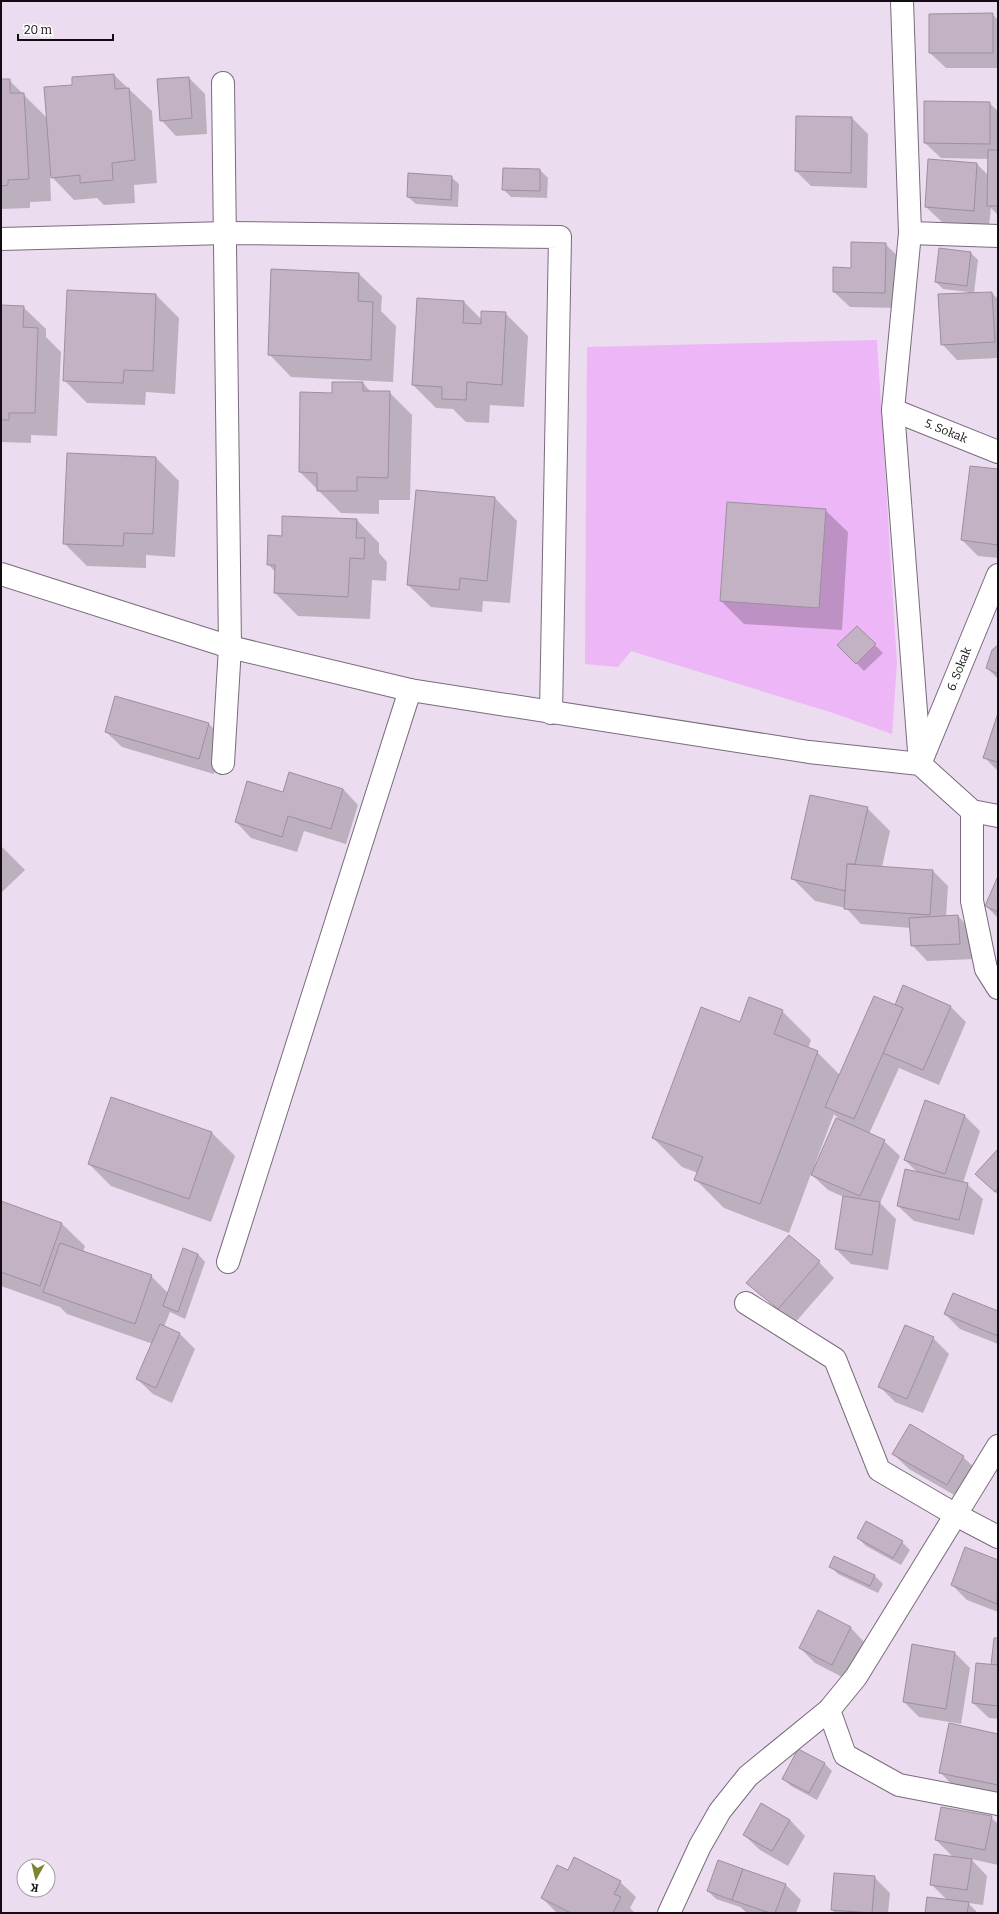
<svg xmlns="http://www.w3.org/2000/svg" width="999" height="1914" viewBox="0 0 999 1914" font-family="Bitter,serif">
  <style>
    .green { fill: #edb6f6 }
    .shadow { fill: #0003; fill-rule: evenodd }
    .building { fill: #c2b2c4; stroke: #9d8ea0 }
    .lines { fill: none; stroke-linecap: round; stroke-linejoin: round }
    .street-casing { stroke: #796b7c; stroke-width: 24 }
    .secondary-casing { stroke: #796b7c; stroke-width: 24 }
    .street { stroke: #fff; stroke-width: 22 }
    .secondary { stroke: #fff; stroke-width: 22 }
    .labels { text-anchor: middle; stroke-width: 4; stroke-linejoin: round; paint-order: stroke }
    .street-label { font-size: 12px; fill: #130d13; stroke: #fff }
  </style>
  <rect width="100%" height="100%" fill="#ecdcef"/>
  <polygon class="green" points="877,340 897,663 892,734 833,713 631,651 618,667 585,664 587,347"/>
  <g class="shadow">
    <polygon points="992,14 998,20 998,68 946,68 930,53"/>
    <polygon points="114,75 152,111 157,183 134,185 135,203 104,205 97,198 74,200 50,175 51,201 30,202 30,208 1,209 1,80 9,80 47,118 74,86"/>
    <polygon points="189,78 205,94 207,134 176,136 161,120"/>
    <polygon points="989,103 998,111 998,215 991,208 989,226 942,222 926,207 929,160 977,164 989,176 989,159 941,158 925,143"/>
    <polygon points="797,117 852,118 868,134 867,188 811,186 796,171"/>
    <polygon points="504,169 540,170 548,178 547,198 511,197 503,189"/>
    <polygon points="451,177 459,184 458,207 416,204 408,197"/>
    <polygon points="885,244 901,259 900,308 850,307 834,292 852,269"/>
    <polygon points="971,253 978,260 974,293 992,293 998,299 998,358 957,360 942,344 968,292 943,289 936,282"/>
    <polygon points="359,274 382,296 381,311 396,326 393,382 291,377 269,354"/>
    <polygon points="68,291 156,295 179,318 175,394 146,392 145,405 87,403 64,380"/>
    <polygon points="417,299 464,302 482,320 505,313 528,336 524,407 490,405 489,423 466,422 453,409 436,408 413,385"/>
    <polygon points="1,306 23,307 46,329 46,337 61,352 57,436 31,435 31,443 1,442"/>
    <polygon points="363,383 371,392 389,392 412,415 410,500 379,500 379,514 341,513 300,472 301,393 333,394"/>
    <polygon points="156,458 179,481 175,557 146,555 146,568 87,566 64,543"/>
    <polygon points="998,470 998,558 978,556 962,540"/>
    <polygon points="495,498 517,521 510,603 483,601 482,612 431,607 408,585"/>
    <polygon points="825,510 848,532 842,630 744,624 721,601"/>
    <polygon points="357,520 379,543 379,553 387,562 386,581 372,580 370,619 298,616 275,593 276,573 268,564 283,537"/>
    <polygon points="857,627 883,653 864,671 839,645"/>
    <polygon points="998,646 998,679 987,668"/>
    <polygon points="998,716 998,771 984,757"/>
    <polygon points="209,724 224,739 214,774 122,747 106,732"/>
    <polygon points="289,773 343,789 358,805 346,844 304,831 297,852 251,838 236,822 283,793"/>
    <polygon points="867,808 890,831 882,867 933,871 948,886 946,917 958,916 973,932 975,959 927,961 912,945 911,928 861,924 846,908 815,901 792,878"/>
    <polygon points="1,846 25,870 2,892 1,891"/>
    <polygon points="998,879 998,918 986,906"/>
    <path d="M904 987 951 1007 966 1022 939 1085 899 1068 869 1134 884 1141 900 1156 880 1203 896 1219 888 1270 851 1264 836 1249 844 1197 828 1190 811 1174 789 1233 724 1208 695 1179 698 1173 682 1167 653 1138 741 1023 782 1011 811 1040 808 1049 817 1052 840 1075 895 1006ZM834 1114 842 1122 816 1165 815 1164Z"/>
    <polygon points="112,1098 212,1133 235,1156 211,1222 111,1186 89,1164"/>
    <polygon points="925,1102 965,1116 980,1131 963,1183 967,1184 983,1199 974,1235 914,1221 898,1206 918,1173 905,1160"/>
    <polygon points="998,1151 998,1195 992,1189"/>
    <polygon points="1,1202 62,1224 85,1246 83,1252 151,1276 168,1293 198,1254 205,1262 185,1319 170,1312 164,1327 180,1334 195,1349 172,1403 153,1394 137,1379 153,1344 67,1314 60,1307 1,1286"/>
    <polygon points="819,1262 834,1278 794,1324 748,1283"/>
    <polygon points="998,1312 998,1344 960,1329 945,1314"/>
    <polygon points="933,1338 949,1354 923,1413 895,1402 879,1386"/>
    <polygon points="893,1454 963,1457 979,1472 963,1500 909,1469"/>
    <polygon points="858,1538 902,1542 910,1550 901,1565 866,1546"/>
    <polygon points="966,1549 998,1561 998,1612 967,1600 952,1585"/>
    <polygon points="835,1557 875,1576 883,1584 878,1593 838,1574 830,1566"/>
    <polygon points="818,1612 851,1628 866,1644 848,1680 815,1663 800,1648"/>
    <polygon points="998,1639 998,1719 989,1718 973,1703 992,1666"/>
    <polygon points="955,1653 970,1668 961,1724 919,1717 904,1702"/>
    <polygon points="998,1735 998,1797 955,1788 940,1772"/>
    <polygon points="824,1763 832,1771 817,1800 791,1786 783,1779"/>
    <polygon points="762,1805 790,1820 805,1836 788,1866 760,1850 744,1835"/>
    <polygon points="991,1817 998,1824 998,1865 971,1859 987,1876 983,1905 968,1903 976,1911 976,1913 926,1913 947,1900 931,1884 953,1857 936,1840"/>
    <polygon points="568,1871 620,1882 636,1897 630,1908 635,1913 557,1913 542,1898"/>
    <polygon points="874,1877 890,1893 888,1913 835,1913 832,1910"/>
    <polygon points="785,1884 801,1900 796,1913 747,1913 740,1907 716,1899 708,1891"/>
  </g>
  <g class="building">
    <polygon points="993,13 993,53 929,53 929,14"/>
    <polygon points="114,74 115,89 129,88 135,160 112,163 113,180 80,183 80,175 51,178 44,87 72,85 72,77"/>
    <polygon points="189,77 192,118 160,121 157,79"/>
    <polygon points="1,79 10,79 10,93 24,93 29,179 8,180 8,185 1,186"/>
    <polygon points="924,101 990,102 990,144 924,143"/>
    <polygon points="796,116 852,117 851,173 795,171"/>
    <polygon points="988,150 998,150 998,206 987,206"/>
    <polygon points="928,159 977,163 974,211 925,207"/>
    <polygon points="503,168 540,169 540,191 502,190"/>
    <polygon points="408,173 452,176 451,200 407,197"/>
    <polygon points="851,242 886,243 885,293 833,292 833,267 851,268"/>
    <polygon points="939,248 971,252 967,286 935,282"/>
    <polygon points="271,269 359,273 358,301 373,302 371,360 268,355"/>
    <polygon points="67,290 156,294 153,371 124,370 123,383 63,381"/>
    <polygon points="992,292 995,342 941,345 938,294"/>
    <polygon points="417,298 464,301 463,323 481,324 481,311 506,312 502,385 467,382 466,400 442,399 442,387 412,385"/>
    <polygon points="1,305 24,306 23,327 38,328 35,413 9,413 9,420 1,420"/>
    <polygon points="332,382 363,382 363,391 390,391 388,478 357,477 357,491 317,491 317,473 299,472 300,392 332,393"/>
    <polygon points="67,453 156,457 153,534 124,533 123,546 63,544"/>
    <polygon points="970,466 998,469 998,545 961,540"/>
    <polygon points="416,490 495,497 487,581 460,578 459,590 407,585"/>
    <polygon points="727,502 826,509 819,608 720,601"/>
    <polygon points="282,516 357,519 356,538 365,538 364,559 350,558 348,597 274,593 275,565 267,565 268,535 282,536"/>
    <polygon points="857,626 876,644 856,664 837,645"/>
    <polygon points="998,645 998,674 986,668 992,650"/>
    <polygon points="115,696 209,723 199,759 105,732"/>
    <polygon points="998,713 998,762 983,758"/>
    <polygon points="289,772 343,789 331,829 288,816 282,837 235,822 247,781 283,792"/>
    <polygon points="810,795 868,807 855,864 847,864 846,891 791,879"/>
    <polygon points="847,864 933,870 930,915 844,909"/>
    <polygon points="998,876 998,912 985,906"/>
    <polygon points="958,915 960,944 911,946 909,918"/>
    <polygon points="903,985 951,1006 923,1070 883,1053 903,1008 895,1005"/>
    <polygon points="874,996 903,1008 854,1119 825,1107"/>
    <polygon points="749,997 783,1010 774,1034 818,1051 760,1204 694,1180 703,1157 652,1138 701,1007 740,1022"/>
    <polygon points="111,1097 212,1132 189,1199 88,1164"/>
    <polygon points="925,1100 965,1115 945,1174 904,1160"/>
    <polygon points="836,1118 885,1140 860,1196 811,1175"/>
    <polygon points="998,1149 998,1188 995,1192 975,1174"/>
    <polygon points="905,1169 968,1183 959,1220 897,1206"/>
    <polygon points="843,1196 880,1202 872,1255 835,1249"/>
    <polygon points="1,1201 62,1223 40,1286 1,1272"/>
    <polygon points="789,1235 820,1261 778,1309 746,1283"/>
    <polygon points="60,1243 152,1275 135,1324 43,1292"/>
    <polygon points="183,1248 198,1254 178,1312 163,1306"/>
    <polygon points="953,1293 998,1311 998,1336 944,1314"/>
    <polygon points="160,1324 180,1333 156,1388 136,1379"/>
    <polygon points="905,1325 934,1337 907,1399 878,1387"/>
    <polygon points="910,1424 964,1456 947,1485 892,1454"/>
    <polygon points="866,1521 903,1541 893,1558 857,1538"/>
    <polygon points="965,1547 998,1560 997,1604 951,1585"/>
    <polygon points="834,1556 875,1575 870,1586 829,1567"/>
    <polygon points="818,1610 851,1627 832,1665 799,1648"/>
    <polygon points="994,1638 998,1638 998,1665 991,1665"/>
    <polygon points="912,1644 955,1652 946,1709 903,1702"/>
    <polygon points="976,1663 998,1665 998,1706 972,1703"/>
    <polygon points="949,1723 998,1734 998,1785 939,1773"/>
    <polygon points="798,1749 825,1763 809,1793 782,1779"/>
    <polygon points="761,1803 790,1820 772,1851 743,1835"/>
    <polygon points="941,1807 992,1816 985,1850 935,1840"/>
    <polygon points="934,1854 972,1859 967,1890 930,1885"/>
    <polygon points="574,1857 621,1881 614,1894 621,1897 613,1913 571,1913 541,1898 557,1865 568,1870"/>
    <polygon points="718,1860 743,1869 732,1900 707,1891"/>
    <polygon points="743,1869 786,1884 775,1913 770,1913 732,1900"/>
    <polygon points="834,1873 875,1876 872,1913 831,1910"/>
    <polygon points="927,1897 969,1902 967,1913 925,1913"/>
  </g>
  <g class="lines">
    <defs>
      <g id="street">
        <polyline points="910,233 998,236"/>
        <polyline points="1,239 226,233 560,237 551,713"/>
        <polyline points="893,410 998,452"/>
        <polyline points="223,763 230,647 223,83"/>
        <polyline points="920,764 998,575"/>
        <polyline points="972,811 972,901 986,969 998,988"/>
        <polyline points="228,1262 410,690"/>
        <polyline points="746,1303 835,1359 879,1470 956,1515 998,1537"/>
        <polyline points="829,1710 845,1755 899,1785 998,1804"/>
        <polyline points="669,1913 700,1846 720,1811 748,1776 829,1710 856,1677 998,1446"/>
      </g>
      <g id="secondary">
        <polyline points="902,1 910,233 893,410 920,764"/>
        <polyline points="1,574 230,647 410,690 809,752 920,764 972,811 998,816"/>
      </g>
    </defs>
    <use href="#street" class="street-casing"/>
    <use href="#secondary" class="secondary-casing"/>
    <use href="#street" class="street"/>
    <use href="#secondary" class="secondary"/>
  </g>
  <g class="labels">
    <g class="street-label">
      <text transform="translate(946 431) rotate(22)" y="4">5. Sokak</text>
      <text transform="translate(959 669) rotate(-68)" y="4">6. Sokak</text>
    </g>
  </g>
  <rect width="999" height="1914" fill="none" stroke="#130d13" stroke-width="4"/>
  <g transform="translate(36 1878) rotate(188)"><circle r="19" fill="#ffffff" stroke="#a19ea1"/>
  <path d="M0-3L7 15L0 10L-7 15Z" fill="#80842e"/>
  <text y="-6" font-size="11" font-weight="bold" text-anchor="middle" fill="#130d13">K</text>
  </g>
  <path d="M18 34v6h95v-6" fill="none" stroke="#130d13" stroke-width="2"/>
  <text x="24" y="34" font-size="12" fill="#130d13" stroke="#ffffff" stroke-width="3" paint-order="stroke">20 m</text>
</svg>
